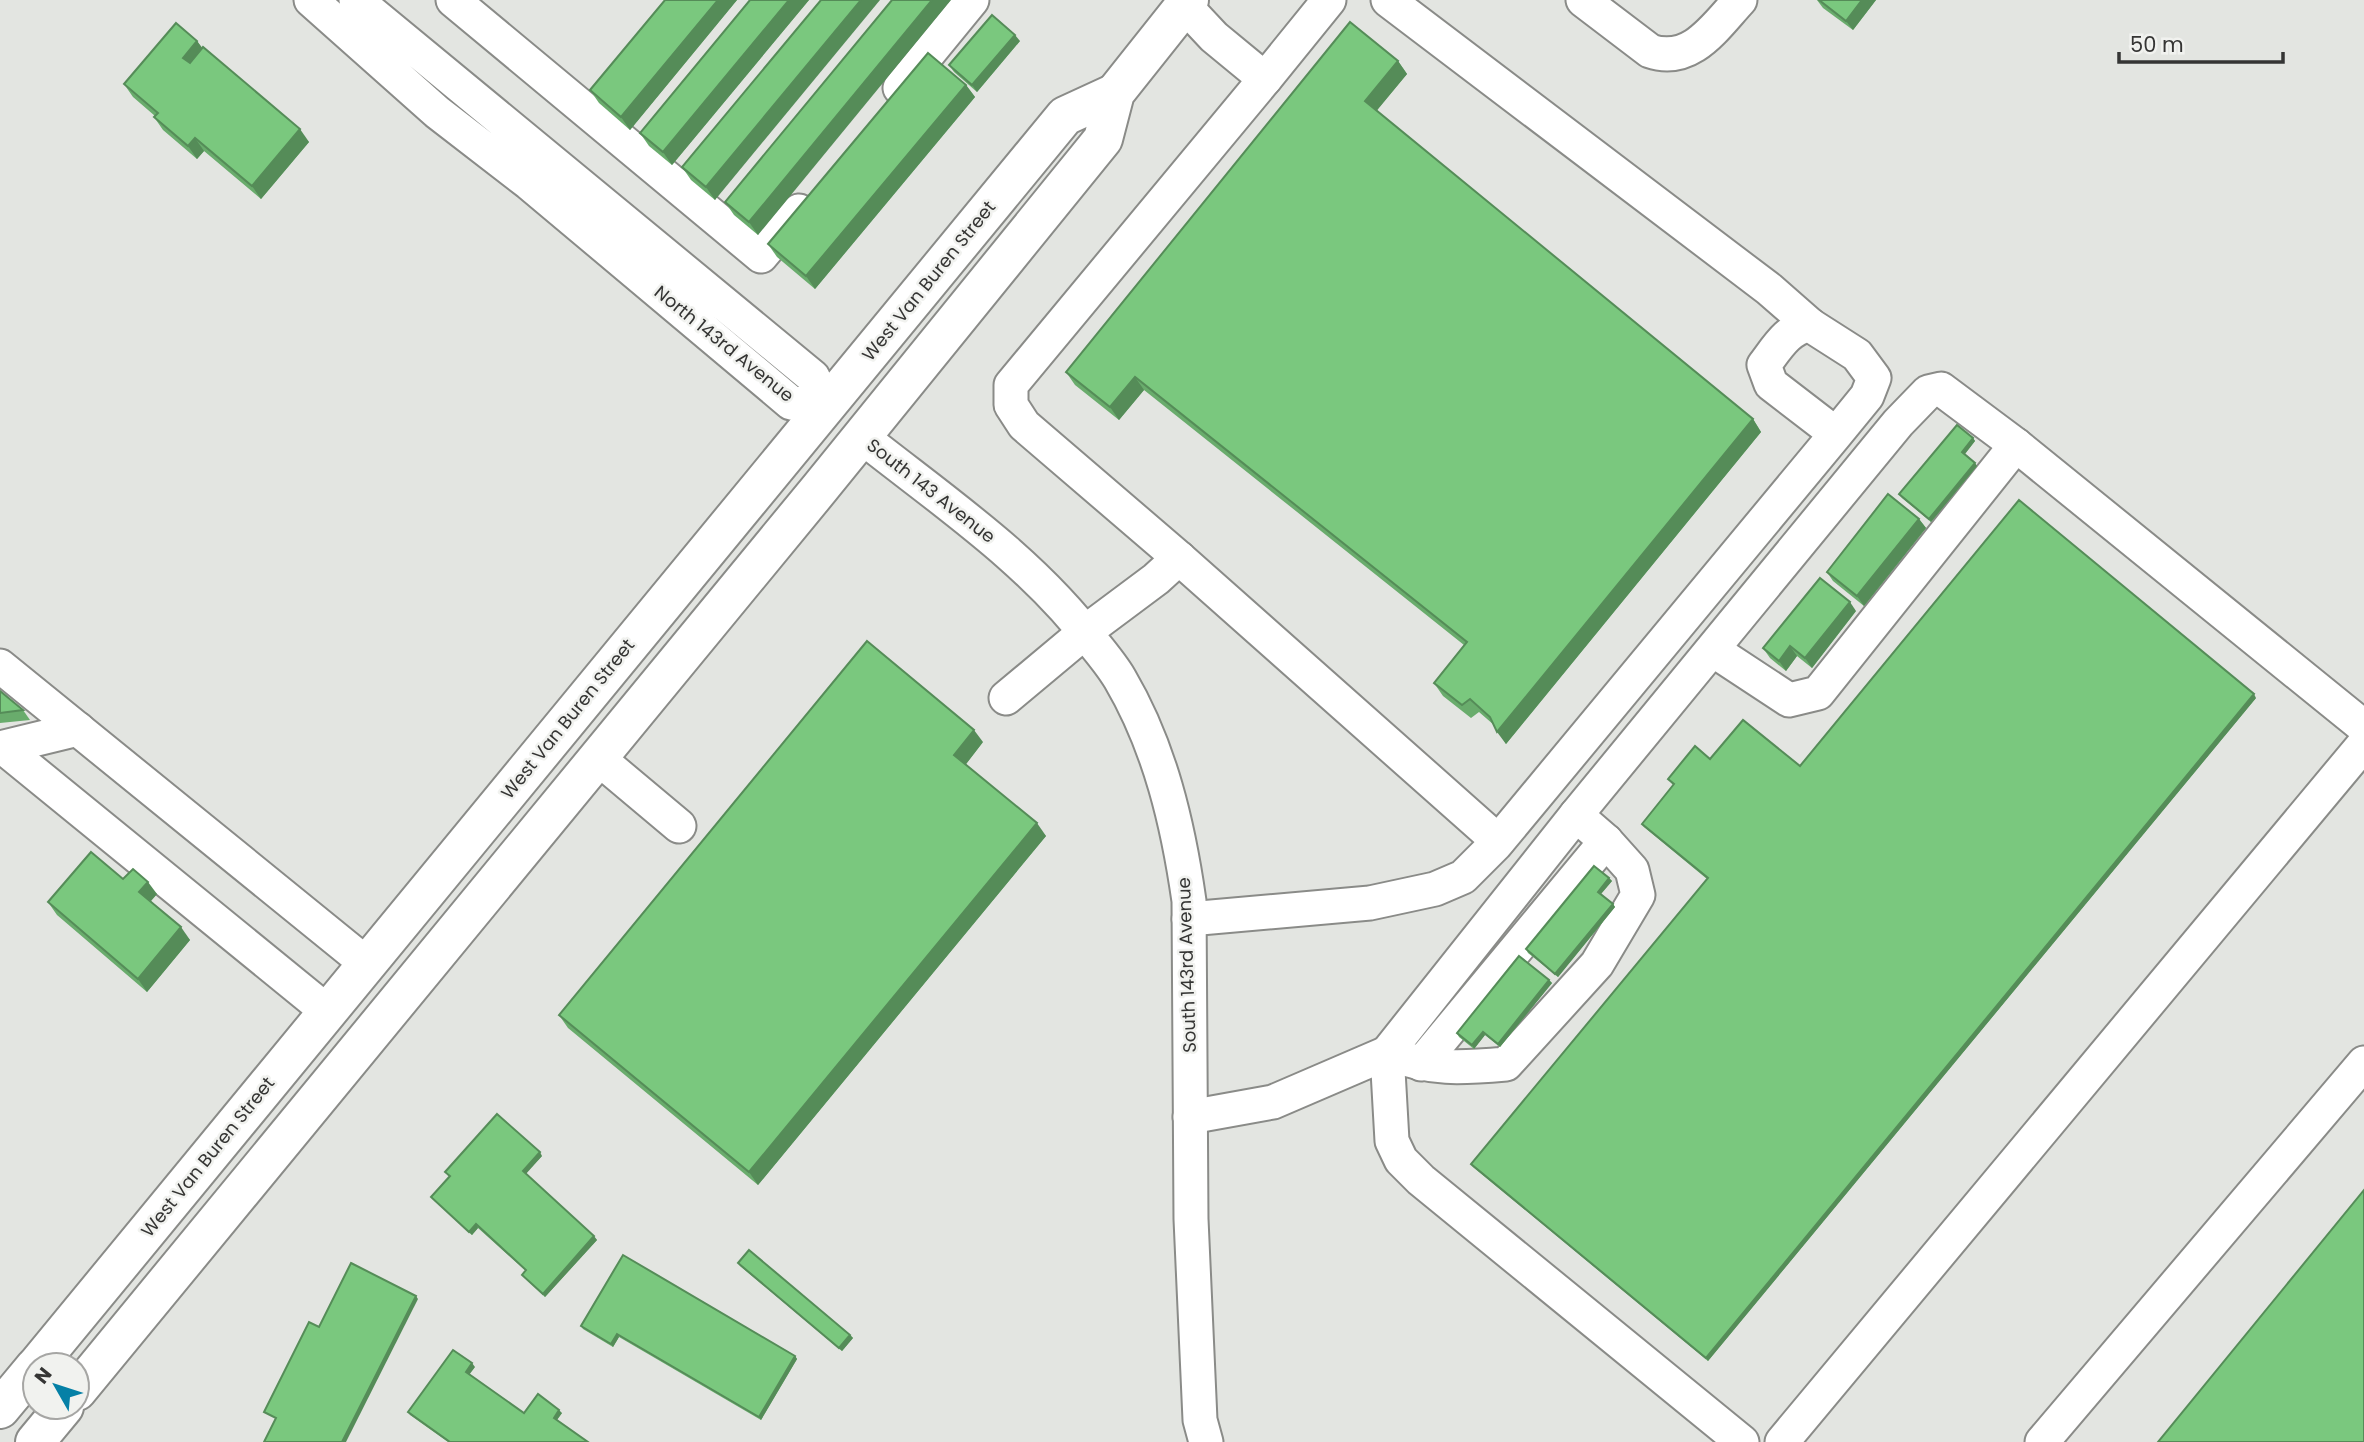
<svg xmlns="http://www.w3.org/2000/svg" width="2364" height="1442" viewBox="0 0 2364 1442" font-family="Poppins,sans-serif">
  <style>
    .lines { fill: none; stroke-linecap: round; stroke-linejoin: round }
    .minor-casing { stroke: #8a8b88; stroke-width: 37 }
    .major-casing { stroke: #8a8b88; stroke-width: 42 }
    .minor { stroke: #fff; stroke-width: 33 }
    .major { stroke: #fff; stroke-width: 38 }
    .wall { fill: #69ac6c }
    .shaded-wall { fill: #558c58 }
    .building { fill: #7ac87e; stroke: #558c58; stroke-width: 2 }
    .labels { text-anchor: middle; stroke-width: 5; stroke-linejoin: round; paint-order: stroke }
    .street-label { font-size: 18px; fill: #353534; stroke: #f1f2ef }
  </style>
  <rect width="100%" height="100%" fill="#e3e5e1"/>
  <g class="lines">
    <defs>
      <g id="minor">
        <polyline points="311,0 437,112 529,183 791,403 826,406 813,377 356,0"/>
        <polyline points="453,0 761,256 799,211"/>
        <polyline points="1388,0 1769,289 1810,325"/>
        <path d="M1583 0 1650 51C1691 65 1715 27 1740 0"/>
        <polyline points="1184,5 1214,37 1265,79 1329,0"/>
        <polyline points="1265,79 1011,385 1011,405 1024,425 1179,558 1498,841"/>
        <polyline points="900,88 972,0"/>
        <path d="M862 437C944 502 1032 561 1095 645 1104 656 1113 667 1120 679 1160 747 1178 824 1189 901L1191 1219 1200 1420 1206 1442"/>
        <polyline points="1713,650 1789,700 1818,693 2016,445"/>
        <polyline points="0,666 367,964"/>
        <polyline points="1006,698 1085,632 1156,579 1179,558"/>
        <polyline points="0,748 78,729"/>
        <polyline points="4,748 328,1012"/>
        <polyline points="598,758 679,826"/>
        <polyline points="1576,815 1387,1053 1392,1141 1401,1160 1421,1180 1742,1442"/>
        <path d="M1189 919 1370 903 1435 889 1463 877 1496 844 1836 434 1867 396 1874 378 1857 355 1810 325C1788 328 1777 348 1764 365L1771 384 1836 434"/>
        <polyline points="1421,1064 1606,841"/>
        <path d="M1190 1117 1273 1102 1387 1053C1432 1070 1460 1068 1506 1064L1597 964 1638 895 1632 870 1606 841 1576 815 1898 423 1928 392 1941 389 2016 445 2364 727"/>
        <polyline points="1782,1442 2364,744"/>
        <polyline points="2042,1442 2364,1063"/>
      </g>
      <g id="major">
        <polyline points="37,1365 1065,116 1115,93"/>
        <polyline points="77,1391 820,488 1103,139 1115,93 1189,0"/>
        <polyline points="0,1409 35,1367"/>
        <polyline points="35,1442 64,1407"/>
      </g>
    </defs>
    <use href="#minor" class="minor-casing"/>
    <use href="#major" class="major-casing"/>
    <use href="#minor" class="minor"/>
    <use href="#major" class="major"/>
  </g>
  <g class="wall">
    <polygon points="665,0 737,0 630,130 599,103 590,90"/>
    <polygon points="750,0 809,0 672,165 649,146 640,133"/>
    <polygon points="821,0 715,200 691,180 682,167"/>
    <polygon points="892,0 758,235 734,215 725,202"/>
    <polygon points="1817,0 1876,0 1853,30 1823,8"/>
    <polygon points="197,41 202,48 309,142 261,199 204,151 197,159 163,130 154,117 155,116 133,97 124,84"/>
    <polygon points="1020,41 977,92 954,72 949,65"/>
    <polygon points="1398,61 1407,74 1376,111 1753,419 1761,432 1506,744 1494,725 1479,712 1471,718 1443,696 1434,683 1464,645 1144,390 1119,420 1075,385 1066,372"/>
    <polygon points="966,85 975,97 815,289 777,257 768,244"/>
    <polygon points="1973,438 1975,441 1965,454 1977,466 1931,522 1902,498 1899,494"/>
    <polygon points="1919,519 1926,528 1864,606 1833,581 1827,572"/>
    <polygon points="1856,611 1812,668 1797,656 1786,671 1770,658 1763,648"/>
    <polygon points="0,691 23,710 30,720 0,723"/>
    <polygon points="2256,698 1708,1361 1473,1167 1471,1164 1707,879 1644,827 1642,824 1673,785 1668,779 1710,759 1800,766"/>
    <polygon points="983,742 966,764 1046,836 758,1185 568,1028 559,1015"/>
    <polygon points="1609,878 1612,881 1601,894 1613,904 1615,907 1558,977 1528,953 1526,949"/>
    <polygon points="123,879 157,894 151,901 190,940 147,992 57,915 48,902"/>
    <polygon points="1549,980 1552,983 1500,1047 1485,1035 1474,1049 1459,1037 1457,1033"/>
    <polygon points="542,1156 525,1174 597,1240 545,1297 525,1278 522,1275 526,1271 478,1228 472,1235 431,1197 449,1177 445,1172"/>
    <polygon points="738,1263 850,1335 853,1338 842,1351 740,1266"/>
    <polygon points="581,1326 795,1356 797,1359 761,1420 619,1337 613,1347 583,1329"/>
    <polygon points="475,1367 469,1374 524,1413 562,1413 557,1420 588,1442 448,1442 410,1415 408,1412"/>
  </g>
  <g class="shaded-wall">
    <polygon points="718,0 737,0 630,130 621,117"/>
    <polygon points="789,0 809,0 672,165 663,152"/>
    <polygon points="861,0 880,0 715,200 706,187"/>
    <polygon points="932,0 951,0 758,235 749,222"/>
    <polygon points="1862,0 1876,0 1853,30 1846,21"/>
    <polygon points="1015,35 1020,41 977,92 972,85"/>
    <polygon points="197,41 206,53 192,70 183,58"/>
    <polygon points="1398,61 1407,74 1374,114 1365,101"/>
    <polygon points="966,85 975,97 815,289 806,276"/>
    <polygon points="300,129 309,142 261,199 252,186"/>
    <polygon points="195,138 204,151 197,159 188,146"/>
    <polygon points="1135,377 1144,390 1119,420 1110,407"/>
    <polygon points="1753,419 1761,432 1506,744 1497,732"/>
    <polygon points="1973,438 1975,441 1964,455 1962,452"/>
    <polygon points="1975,463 1977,466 1931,522 1929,519"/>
    <polygon points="1919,519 1926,528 1864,606 1857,596"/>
    <polygon points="1850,602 1856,611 1812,668 1805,658"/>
    <polygon points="1790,646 1797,656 1786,671 1779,661"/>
    <polygon points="2254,694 2256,698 1708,1361 1706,1358"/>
    <polygon points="974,730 983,742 963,768 954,755"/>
    <polygon points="1037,823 1046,836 758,1185 749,1172"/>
    <polygon points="1609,878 1612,881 1600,895 1598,892"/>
    <polygon points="148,882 157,894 148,904 139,892"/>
    <polygon points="1613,904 1615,907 1558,977 1555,974"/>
    <polygon points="181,927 190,940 147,992 138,979"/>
    <polygon points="1549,980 1552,983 1500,1047 1498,1044"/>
    <polygon points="1483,1032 1485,1035 1474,1049 1472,1045"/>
    <polygon points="540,1152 542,1156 525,1175 523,1171"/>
    <polygon points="476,1224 478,1228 472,1235 469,1232"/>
    <polygon points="594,1236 597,1240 545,1297 543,1294"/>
    <polygon points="416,1296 418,1299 346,1442 342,1442"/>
    <polygon points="617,1334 619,1337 613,1347 611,1344"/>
    <polygon points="850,1335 853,1338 842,1351 839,1348"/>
    <polygon points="795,1356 797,1359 761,1420 759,1417"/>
    <polygon points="472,1363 475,1367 469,1375 466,1372"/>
    <polygon points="559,1410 562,1413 556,1421 554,1418"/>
  </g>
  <g class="building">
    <polygon points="665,0 718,0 621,117 590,90"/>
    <polygon points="750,0 789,0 663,152 640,133"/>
    <polygon points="821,0 861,0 706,187 682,167"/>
    <polygon points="892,0 932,0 749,222 725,202"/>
    <polygon points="1819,0 1862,0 1846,21"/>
    <polygon points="992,15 1015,35 972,85 949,65"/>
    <polygon points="1350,22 1398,61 1365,101 1753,419 1497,732 1490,717 1470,699 1462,705 1434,683 1467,642 1135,377 1110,407 1066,372"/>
    <polygon points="176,23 197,41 183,58 190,63 203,47 300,129 252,186 195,138 188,146 154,117 158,113 124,84"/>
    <polygon points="928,53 966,85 806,276 768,244"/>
    <polygon points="1957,425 1973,438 1962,452 1975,463 1929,519 1899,494"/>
    <polygon points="1888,494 1919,519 1857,596 1827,572"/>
    <polygon points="2019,500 2254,694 1706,1358 1471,1164 1708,878 1642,824 1674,784 1668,779 1695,746 1710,759 1743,720 1800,766"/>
    <polygon points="1820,578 1850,602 1805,658 1790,646 1779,661 1763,648"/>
    <polygon points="867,641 974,730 954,755 1037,823 749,1172 559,1015"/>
    <polygon points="0,691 23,710 0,713"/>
    <polygon points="91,852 123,879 133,869 148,882 139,892 181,927 138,979 48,902"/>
    <polygon points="1594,866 1609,878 1598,892 1613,904 1555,974 1526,949"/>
    <polygon points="1519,956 1549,980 1498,1044 1483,1032 1472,1045 1457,1033"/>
    <polygon points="497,1114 540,1152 523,1171 594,1236 543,1294 522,1275 526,1270 476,1224 469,1232 431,1197 450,1176 445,1172"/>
    <polygon points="2364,1190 2364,1442 2158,1442"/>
    <polygon points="749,1250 850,1335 839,1348 738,1263"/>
    <polygon points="623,1255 795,1356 759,1417 617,1334 611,1344 581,1326"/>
    <polygon points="351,1263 416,1296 342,1442 264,1442 276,1418 264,1412 309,1322 319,1327"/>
    <polygon points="453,1350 472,1363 466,1372 524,1413 538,1394 559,1410 554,1418 588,1442 450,1442 408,1412"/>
  </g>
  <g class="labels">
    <g class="street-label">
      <text transform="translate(929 281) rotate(-51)" y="6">West Van Buren Street</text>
      <text transform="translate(724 344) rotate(39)" y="6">North 143rd Avenue</text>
      <text transform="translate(931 491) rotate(38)" y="6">South 143 Avenue</text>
      <text transform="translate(568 719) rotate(-51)" y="6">West Van Buren Street</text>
      <text transform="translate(1187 965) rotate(-92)" y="6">South 143rd Avenue</text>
      <text transform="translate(208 1157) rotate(-51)" y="6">West Van Buren Street</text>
    </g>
  </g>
  <g transform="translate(56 1386) rotate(309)"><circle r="33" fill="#f1f2ef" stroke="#a6a6a4" stroke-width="2"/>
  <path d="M0-5L12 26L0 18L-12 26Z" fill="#0580a6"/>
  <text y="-10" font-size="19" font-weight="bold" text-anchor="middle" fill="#353534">N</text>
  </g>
  <path d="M2119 52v10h164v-10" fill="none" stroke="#353534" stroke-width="3.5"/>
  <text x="2130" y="52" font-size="21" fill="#353534" stroke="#f1f2ef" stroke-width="5" paint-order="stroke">50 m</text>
</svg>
